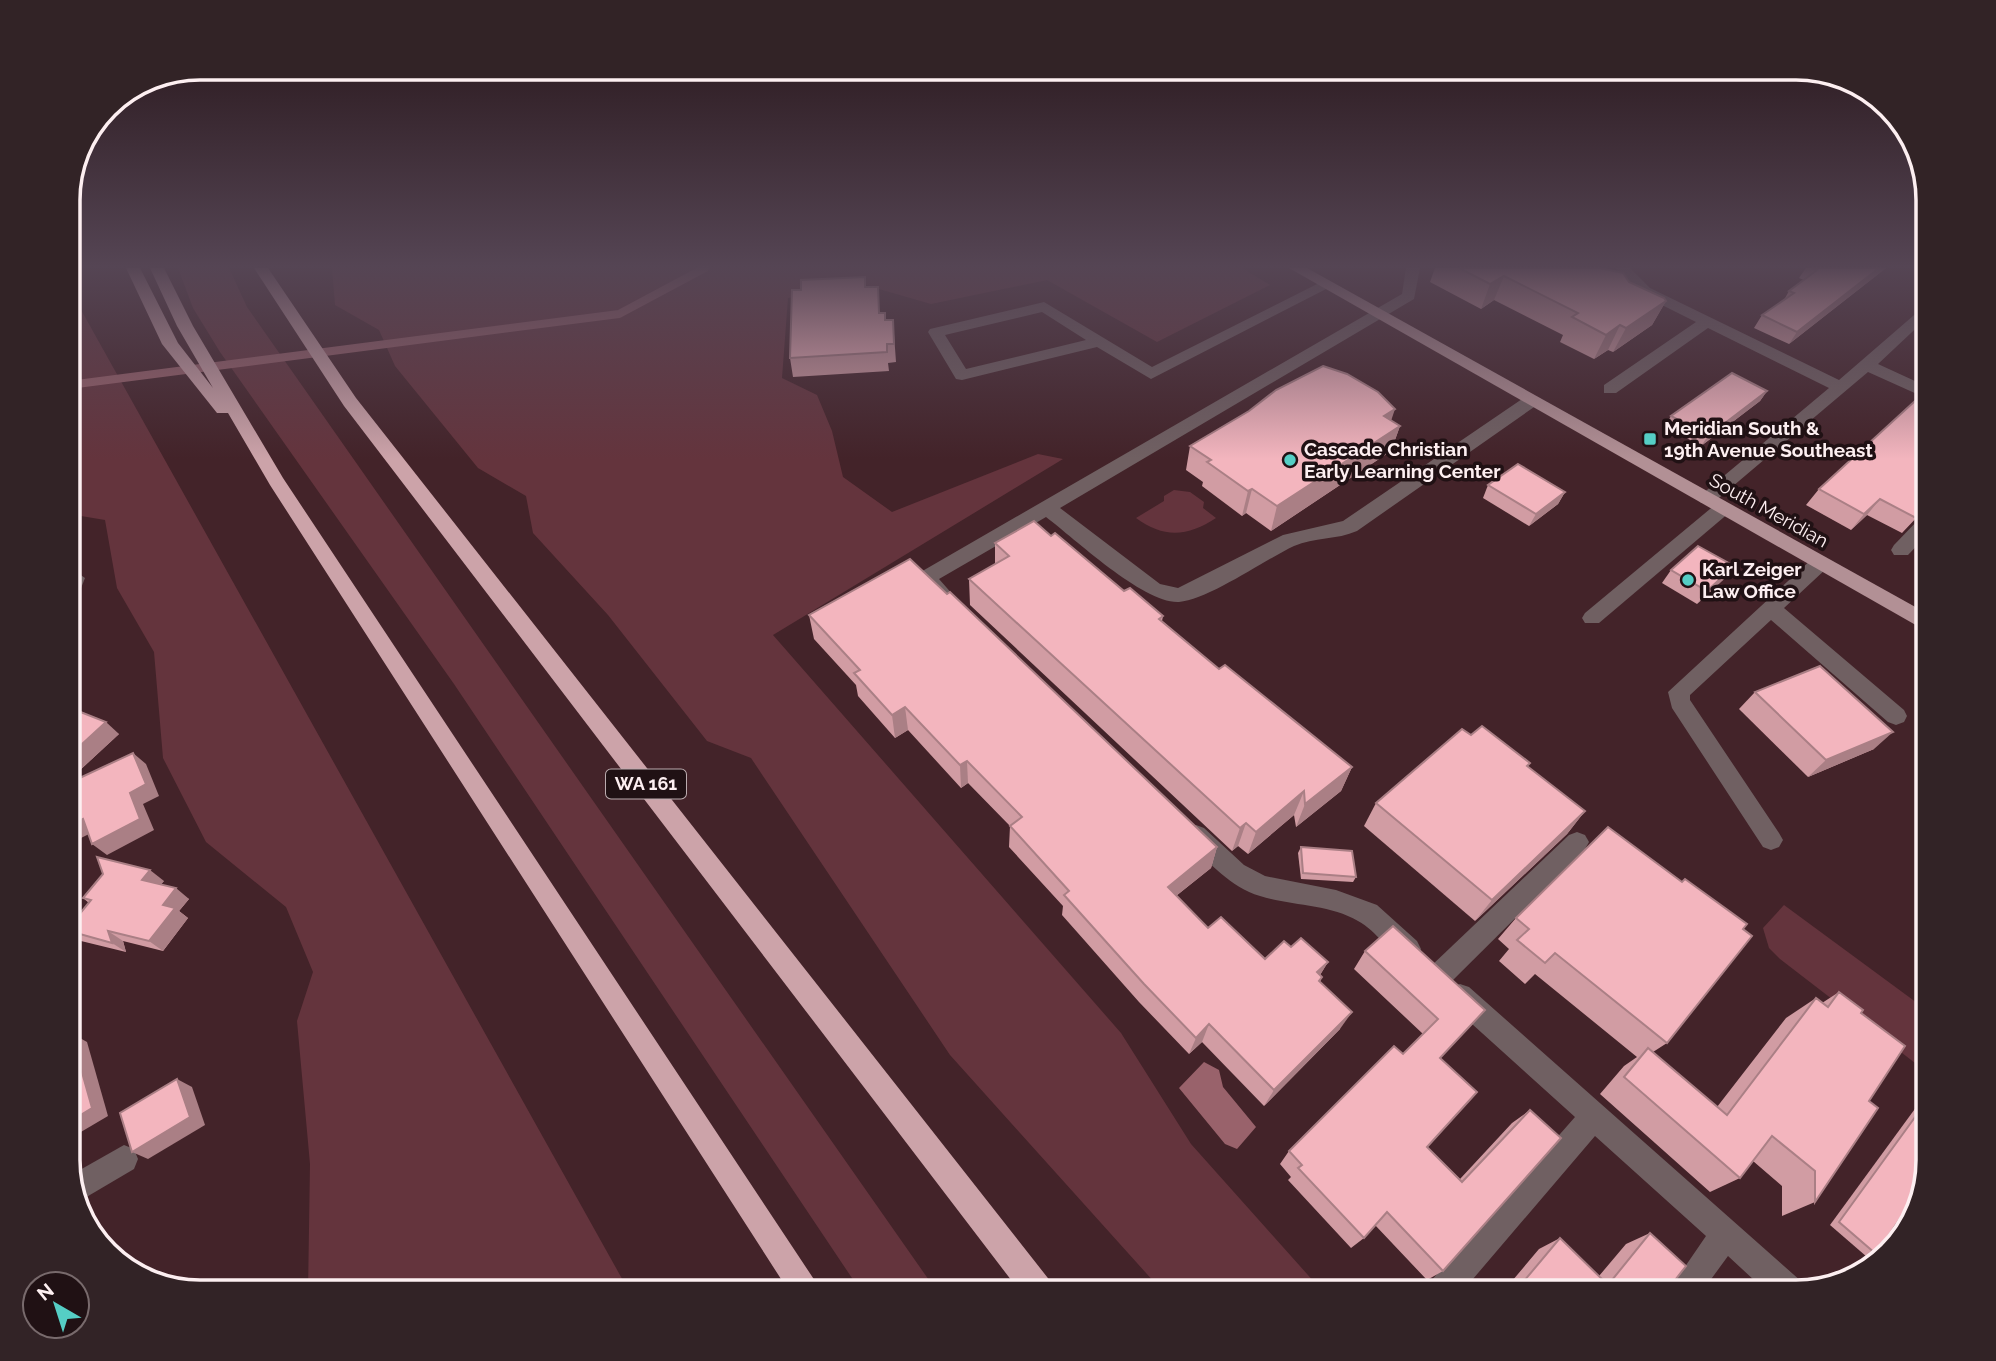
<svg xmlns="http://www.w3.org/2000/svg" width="1996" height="1361" viewBox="0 0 1996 1361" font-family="Raleway,sans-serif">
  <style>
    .green { fill: #64343d }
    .water { fill: #99626b }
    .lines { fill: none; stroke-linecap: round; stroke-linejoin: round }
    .stream { stroke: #99626b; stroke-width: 8 }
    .minor { fill: #706062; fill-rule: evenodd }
    .major { fill: #b29095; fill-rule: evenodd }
    .highway { fill: #cca3a9; fill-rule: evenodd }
    .wall { fill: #d19ca3 }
    .shaded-wall { fill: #aa7f85 }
    .building { fill: #f3b5be; stroke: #aa7f85; stroke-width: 2 }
    .poi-dot { fill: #55cec5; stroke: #201114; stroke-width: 2.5 }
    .labels { text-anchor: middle; stroke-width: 7; stroke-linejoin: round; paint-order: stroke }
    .shield { fill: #201114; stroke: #bbacaf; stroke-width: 2 }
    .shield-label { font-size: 18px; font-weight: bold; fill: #fdeff1 }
    .poi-label { font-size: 19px; font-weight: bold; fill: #fdeff1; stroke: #201114; text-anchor: start }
    .street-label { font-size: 19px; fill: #fdeff1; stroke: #201114 }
    .rim { fill: none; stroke: #fdeff1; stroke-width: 3.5 }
  </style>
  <rect width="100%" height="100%" fill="#432329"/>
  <g class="green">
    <polygon points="69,268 82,268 80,308 630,1293 308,1293 310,1164 297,1021 313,972 286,907 206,842 163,758 154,652 117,588 105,520 69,514"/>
    <polygon points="178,268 229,268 247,307 938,1293 862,1293 454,684 220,352 193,308"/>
    <polygon points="332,268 1242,268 1270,285 1157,342 1047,280 931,304 865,285 788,298 782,378 817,395 832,431 843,477 892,512 1038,454 1063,459 773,635 1121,1033 1191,1144 1324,1293 1164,1293 950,1055 751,758 707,741 608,615 533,533 526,496 478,468 395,366 379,330 335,305"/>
    <path d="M1174 490 1190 492 1204 502 1203 508 1216 518C1189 536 1164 539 1136 518L1164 501V496Z"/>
    <polygon points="1784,905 1928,1011 1928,1073 1780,959 1769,948 1763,928"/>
  </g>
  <polygon class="water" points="1204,1062 1219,1070 1223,1087 1256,1127 1237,1149 1225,1144 1179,1088"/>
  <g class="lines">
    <polyline class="stream" points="69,385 619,314 705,268"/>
    <g class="minor">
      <path d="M1406 268H1420L1414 299 1060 508 1160 584 1178 588 1283 535 1343 521 1525 397H1537L1539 401 1537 405 1357 531C1337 540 1314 537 1294 546 1266 559 1208 600 1179 602 1144 604 1075 539 1046 517L939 579 954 596 951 601H937L916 578 919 573 1402 294Z"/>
      <polygon points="1615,268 1630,268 1650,288 1839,380 1928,303 1928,317 1878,364 1928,387 1928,399 1868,372 1713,503 1701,503 1698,499 1701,495 1829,388 1708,328 1616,393 1604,393 1604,385 1696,322 1640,294"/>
      <path d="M1325 280 1332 284 1330 287 1151 379 1097 347 962 380 956 379 928 332 930 329 1044 302 1152 367ZM1042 312 1086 340 966 369 945 335Z"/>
      <polygon points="1723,502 1732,508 1730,512 1599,623 1585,623 1582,618 1585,613 1716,504"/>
      <polygon points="1928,516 1928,534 1908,555 1894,555 1891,550 1894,545 1921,517"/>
      <polygon points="1820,556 1830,563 1827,568 1784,608 1904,710 1907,716 1904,722 1896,725 1888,722 1771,620 1690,695 1690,700 1779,833 1783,840 1779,847 1771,850 1763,847 1672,708 1668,692 1813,558"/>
      <polygon points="75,571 85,578 76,601 69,603 69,573"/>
      <path d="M1196 825 1204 828 1244 865 1265 876 1336 890 1377 905 1417 941 1421 949 1417 957 1408 961C1388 953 1377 931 1358 921 1329 904 1291 906 1260 896 1230 887 1210 863 1188 842L1184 835 1188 828Z"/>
      <polygon points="1577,832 1585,835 1589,842 1585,849 1448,985 1439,988 1430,985 1426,976 1430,967 1569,835"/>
      <polygon points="1460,984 1469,987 1802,1282 1805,1291 1768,1293 1728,1256 1701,1293 1667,1293 1706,1236 1595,1136 1461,1293 1426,1293 1430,1282 1575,1117 1451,1005 1447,996 1451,987"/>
      <polygon points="124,1145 134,1149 138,1159 134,1169 78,1202 71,1175"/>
    </g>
    <polygon class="major" points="1289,268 1307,268 1928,614 1928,632"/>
    <g class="highway">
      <polygon points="126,268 140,268 178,343 213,388 177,326 150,268 164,268 193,326 283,478 823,1293 790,1293 270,485 228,413 217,413 162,344"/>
      <polygon points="254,268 268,268 356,398 1051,1282 1055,1293 1021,1293 344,406"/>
    </g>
  </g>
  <g class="wall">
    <polygon points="1435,268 1600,268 1629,282 1666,301 1652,325 1613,352 1608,350 1594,359 1560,342 1563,335 1494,300 1481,309 1430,282"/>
    <polygon points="1806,268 1886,268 1789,344 1754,328 1762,315 1784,300 1789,291 1804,280 1799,278"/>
    <polygon points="865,277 866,287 880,313 885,320 893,320 896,362 888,363 889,371 793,377 790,358 801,290"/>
    <polygon points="1928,389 1928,514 1919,515 1902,533 1867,515 1851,530 1806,505 1819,489"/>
    <polygon points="1767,391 1760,401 1701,446 1665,426 1671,416"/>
    <polygon points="1391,421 1400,426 1391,451 1271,531 1246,513 1242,516 1202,486 1203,482 1186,470 1190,446"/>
    <polygon points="1488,485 1565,492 1558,504 1529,526 1483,498"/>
    <polygon points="1051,536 1124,591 1163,616 1162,621 1219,669 1352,767 1341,791 1296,827 1294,815 1248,854 1238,846 1232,851 970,605 969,579 995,564 995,543"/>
    <polygon points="1928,537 1928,547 1922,544"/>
    <polygon points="1734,566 1724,579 1697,604 1662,583 1671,570"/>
    <polygon points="809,615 1217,847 1211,868 1176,896 1208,928 1265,959 1291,947 1328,962 1320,975 1322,977 1320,982 1340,1029 1264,1106 1202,1042 1189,1054 1139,1002 1062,915 1063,906 1009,847 1010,826 968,783 961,788 908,730 895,738 858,696 856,685 814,639"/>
    <polygon points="1755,692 1874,749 1808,777 1739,709"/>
    <polygon points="69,721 119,734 79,771 69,767"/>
    <polygon points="1471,735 1585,811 1567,834 1475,921 1364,826 1376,803"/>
    <polygon points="1301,847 1356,877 1353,882 1301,879 1298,853"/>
    <polygon points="164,881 161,884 189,899 179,911 188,918 163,951 123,941 126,952 81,941 69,933 69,927 89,903 83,898"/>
    <polygon points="1516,918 1667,1043 1653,1052 1717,1107 1786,1018 1816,998 1822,1003 1839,992 1861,1013 1869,1101 1815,1202 1782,1216 1782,1186 1753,1161 1740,1178 1710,1192 1600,1094 1624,1066 1637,1057 1535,974 1525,984 1499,961 1509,949 1498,939"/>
    <polygon points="1365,951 1485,1010 1440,1058 1427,1147 1460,1179 1512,1123 1530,1110 1443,1271 1427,1280 1375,1225 1364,1238 1351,1248 1288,1180 1291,1177 1280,1164 1289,1151 1403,1054 1423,1034 1354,969"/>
    <polygon points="1926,1102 1876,1254 1867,1257 1830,1225 1917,1106"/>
    <polygon points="1650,1233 1665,1293 1502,1293 1539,1249 1560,1238 1599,1276 1626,1244"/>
  </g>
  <g class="shaded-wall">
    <polygon points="1879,268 1886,268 1789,344 1797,332"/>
    <polygon points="1504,276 1494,300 1481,309 1490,284"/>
    <polygon points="1666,301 1652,325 1613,352 1626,328"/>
    <polygon points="1620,325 1608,350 1594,359 1606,335"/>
    <polygon points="1767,391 1760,401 1701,446 1708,436"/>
    <polygon points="1395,409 1387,433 1384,416"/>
    <polygon points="1400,426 1391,451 1271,531 1277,506"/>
    <polygon points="1252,489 1246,513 1242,516 1248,491"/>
    <polygon points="1565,492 1558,504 1529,526 1536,514"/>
    <polygon points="1880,499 1867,515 1851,530 1864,514"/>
    <polygon points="1734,566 1724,579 1697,604 1707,591"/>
    <polygon points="905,707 908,730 895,738 892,715"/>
    <polygon points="106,722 119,734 79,771 69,763 69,756"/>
    <polygon points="1893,732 1874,749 1808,777 1826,760"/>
    <polygon points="133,753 146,764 159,796 143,804 154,830 107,855 92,844 130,793"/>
    <polygon points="967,761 968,783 961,788 960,765"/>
    <polygon points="1352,767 1341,791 1296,827 1305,804"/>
    <polygon points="1304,791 1294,815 1248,854 1256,832"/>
    <polygon points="1585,811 1567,834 1475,921 1492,900"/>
    <polygon points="83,819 97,830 79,839 69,831 69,826"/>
    <polygon points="1246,823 1238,846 1232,851 1240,828"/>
    <polygon points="1217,847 1211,868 1162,907 1168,887"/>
    <polygon points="150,870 164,881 156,890 142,880"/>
    <polygon points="176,888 189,899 179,911 188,918 163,951 149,941 163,905"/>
    <polygon points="108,931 123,941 126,952 112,943"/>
    <polygon points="1328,962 1317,980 1317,972"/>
    <polygon points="1352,1012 1340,1029 1264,1106 1274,1090"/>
    <polygon points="1209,1024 1202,1042 1189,1054 1196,1038"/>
    <polygon points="71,1033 87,1042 108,1116 69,1139"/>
    <polygon points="177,1079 192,1087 205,1125 148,1159 132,1152"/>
  </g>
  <g class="building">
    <polygon points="1459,268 1600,268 1623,273 1629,282 1664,298 1666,301 1626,328 1620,325 1606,335 1572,317 1578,313 1504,276 1490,284"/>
    <polygon points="1812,268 1879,268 1797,332 1762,315 1794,293 1789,291 1817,270"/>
    <polygon points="865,277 865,287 878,287 879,313 885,313 885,320 893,320 894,344 887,344 887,352 790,358 792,290 801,290 801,280"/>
    <polygon points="1323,366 1347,374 1378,392 1395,409 1384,416 1400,426 1277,506 1252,489 1248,491 1207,462 1211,460 1190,446 1249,411 1276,390"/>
    <polygon points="1732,373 1767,391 1708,436 1671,416"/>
    <polygon points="1928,389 1928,505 1916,518 1880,499 1864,514 1819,489"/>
    <polygon points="1518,464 1565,492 1536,514 1488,485"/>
    <polygon points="1034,521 1051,536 1055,533 1124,591 1130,588 1163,616 1159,619 1219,669 1225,665 1352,767 1305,804 1304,791 1256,832 1246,823 1240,828 969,579 1009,556 995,543"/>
    <polygon points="1698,546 1734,566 1707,591 1671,570"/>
    <polygon points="910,559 947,594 950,592 1217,847 1168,887 1208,928 1221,917 1265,959 1284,941 1291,947 1301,938 1328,962 1317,972 1322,977 1319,981 1352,1012 1274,1090 1209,1024 1196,1038 1144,984 1064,895 1069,891 1010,826 1022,817 967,761 960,765 905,707 892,715 854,673 860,670 809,615"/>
    <polygon points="1820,666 1893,732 1826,760 1755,692"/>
    <polygon points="78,711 106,722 69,756 69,721"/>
    <polygon points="1482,726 1530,763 1527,766 1585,811 1492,900 1376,803 1462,729 1471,735"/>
    <polygon points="133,753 146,784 130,793 140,819 92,844 83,819 69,826 69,783"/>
    <polygon points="1608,827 1682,882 1685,879 1747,924 1743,929 1752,936 1667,1043 1555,953 1545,963 1517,940 1529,929 1516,918"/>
    <polygon points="1301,847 1352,851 1356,877 1303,873"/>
    <polygon points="97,857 150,870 142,880 176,888 163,905 175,908 149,941 108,931 112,943 69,931 69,927 91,900 83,898 103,874"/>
    <polygon points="1393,926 1485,1010 1440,1058 1477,1092 1427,1147 1462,1182 1530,1110 1561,1138 1443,1271 1387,1212 1364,1238 1298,1168 1302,1165 1289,1151 1394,1046 1403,1054 1438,1019 1365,951"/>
    <polygon points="1839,992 1863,1010 1861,1013 1905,1046 1869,1101 1878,1108 1815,1202 1815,1171 1772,1136 1740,1178 1624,1077 1648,1048 1727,1115 1816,998 1828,1007"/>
    <polygon points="71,1033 92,1108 69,1122 69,1034"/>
    <polygon points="177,1079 190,1117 132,1152 120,1113"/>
    <polygon points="1926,1102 1928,1104 1928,1161 1918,1192 1876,1254 1839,1222"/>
    <polygon points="1650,1233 1686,1266 1665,1293 1514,1293 1560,1238 1608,1285"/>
  </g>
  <linearGradient id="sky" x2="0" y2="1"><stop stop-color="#251317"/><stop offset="0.58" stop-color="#554554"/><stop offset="1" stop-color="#554554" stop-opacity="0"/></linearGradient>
  <rect width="1996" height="459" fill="url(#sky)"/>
  <g class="poi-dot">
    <rect x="1643" y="432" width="14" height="14" rx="3.5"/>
    <circle cx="1290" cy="460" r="7"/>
    <circle cx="1688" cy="580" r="7"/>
  </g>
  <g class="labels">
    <rect class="shield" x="606" y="769.5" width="80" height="29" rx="5"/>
    <g class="shield-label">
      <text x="646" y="790">WA 161</text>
    </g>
    <g class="poi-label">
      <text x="1664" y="435">Meridian South &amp;<tspan x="1664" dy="22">19th Avenue Southeast</tspan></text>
      <text x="1304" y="456">Cascade Christian<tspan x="1304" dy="22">Early Learning Center</tspan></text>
      <text x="1702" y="576">Karl Zeiger<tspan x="1702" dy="22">Law Office</tspan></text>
    </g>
    <g class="street-label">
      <text transform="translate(1769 510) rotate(29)" y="7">South Meridian</text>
    </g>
  </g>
  <path d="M0 0H1996V1361H0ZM200 80H1796A120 120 0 0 1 1916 200V1160A120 120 0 0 1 1796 1280H200A120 120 0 0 1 80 1160V200A120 120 0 0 1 200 80Z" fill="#322326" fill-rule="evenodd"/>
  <path class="rim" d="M200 80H1796A120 120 0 0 1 1916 200V1160A120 120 0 0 1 1796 1280H200A120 120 0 0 1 80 1160V200A120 120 0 0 1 200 80Z"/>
  <g transform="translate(56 1305) rotate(321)"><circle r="33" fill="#201114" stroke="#786a6c" stroke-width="2"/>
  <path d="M0-5L12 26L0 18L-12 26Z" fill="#55cec5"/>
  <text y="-10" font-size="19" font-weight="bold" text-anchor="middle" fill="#fdeff1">N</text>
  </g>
</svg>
